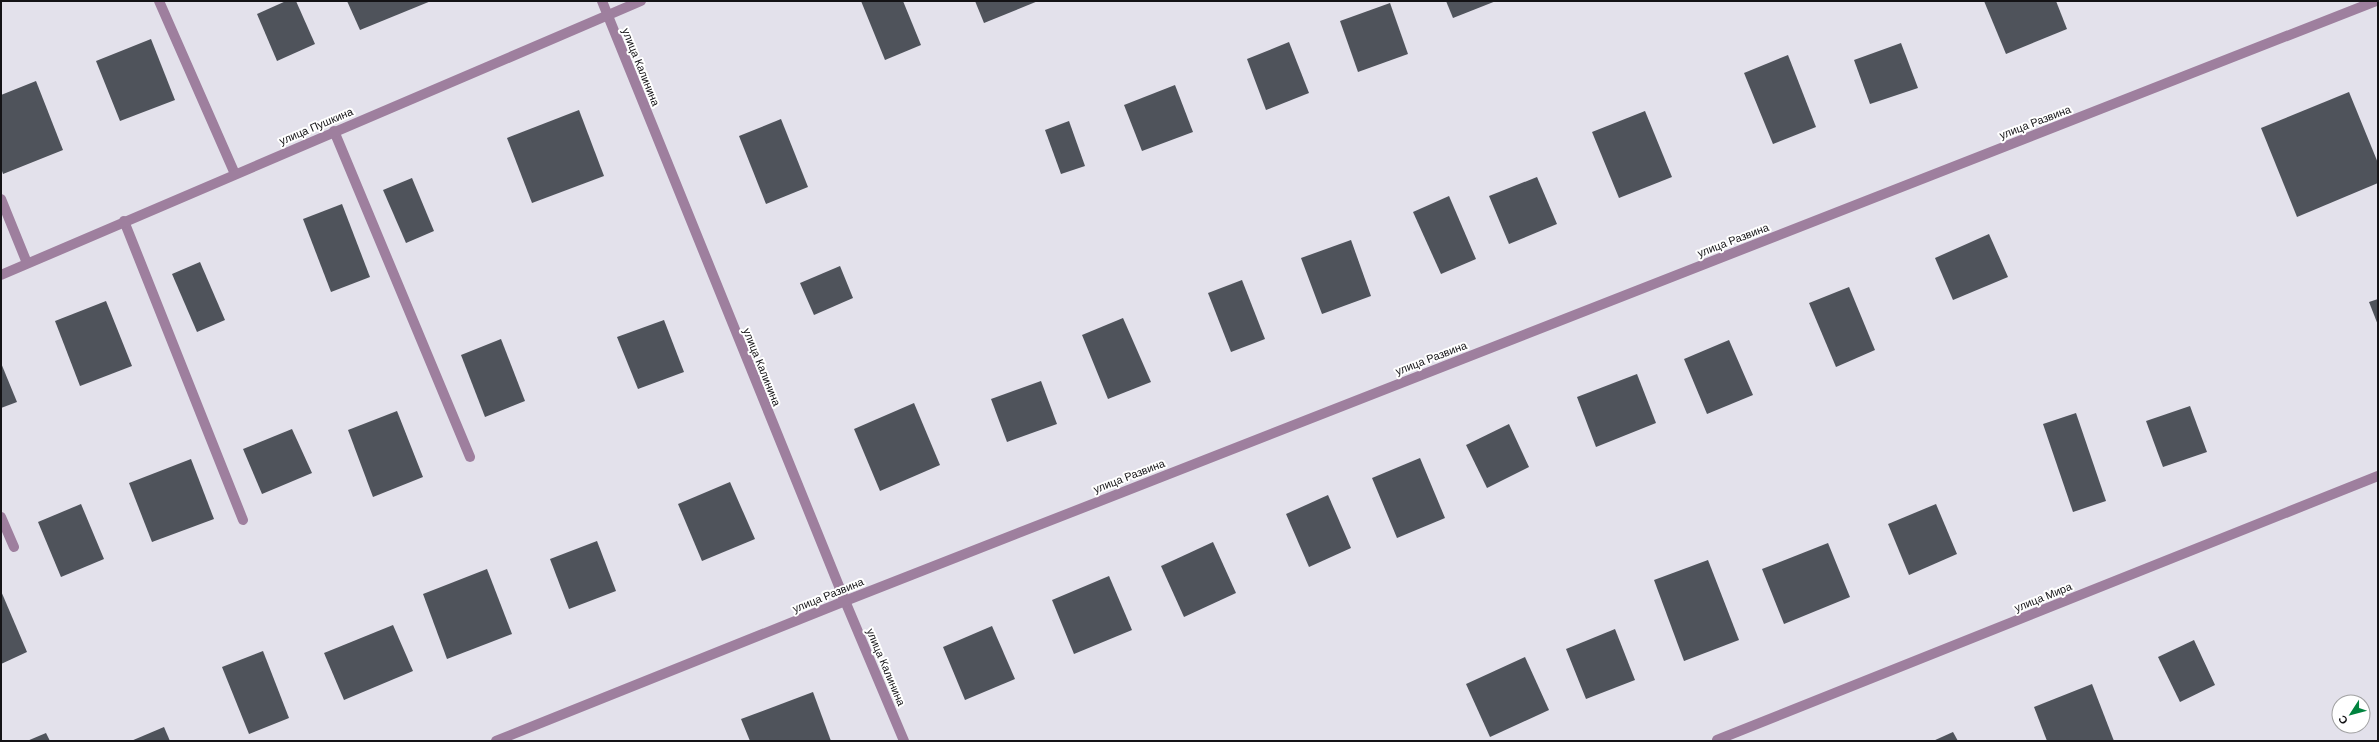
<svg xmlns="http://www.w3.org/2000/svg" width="2379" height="742" viewBox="0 0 2379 742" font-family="Helvetica,sans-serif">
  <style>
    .building { fill: #4f535b }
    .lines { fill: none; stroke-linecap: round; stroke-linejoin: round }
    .minor { stroke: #9e7f9e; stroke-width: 10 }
    .labels { text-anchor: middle; stroke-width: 4; stroke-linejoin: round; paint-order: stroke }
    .street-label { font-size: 11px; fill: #141316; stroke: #fff }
  </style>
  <rect width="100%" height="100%" fill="#e3e1eb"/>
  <g class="building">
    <polygon points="286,1 296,1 315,44 277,61 257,14"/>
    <polygon points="347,1 431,1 360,30"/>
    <polygon points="861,1 903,1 921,45 885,60"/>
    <polygon points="975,1 1038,1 984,23"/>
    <polygon points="1446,1 1496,1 1453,18"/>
    <polygon points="1984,1 2056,1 2067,29 2006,54"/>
    <polygon points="1390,3 1408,54 1358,72 1340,21"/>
    <polygon points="151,39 175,100 120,121 96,61"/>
    <polygon points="1289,42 1309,93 1266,110 1247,59"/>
    <polygon points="1901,43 1918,88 1870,104 1854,60"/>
    <polygon points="1788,55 1816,127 1773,144 1744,73"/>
    <polygon points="36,81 63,150 3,174 1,168 1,95"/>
    <polygon points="1175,85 1193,132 1142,151 1124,105"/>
    <polygon points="2349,92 2378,163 2378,183 2297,217 2261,128"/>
    <polygon points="579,110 604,176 532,203 507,138"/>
    <polygon points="1645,111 1672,177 1619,198 1592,132"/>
    <polygon points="781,119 808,187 766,204 739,136"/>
    <polygon points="1069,121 1085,166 1061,174 1045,130"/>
    <polygon points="1537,177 1557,224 1509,244 1489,196"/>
    <polygon points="412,178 434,231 406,243 383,190"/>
    <polygon points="1449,196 1476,259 1441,274 1413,212"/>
    <polygon points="342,204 370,277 331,292 303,219"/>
    <polygon points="1989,234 2008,277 1953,300 1935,258"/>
    <polygon points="1351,240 1371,296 1322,314 1301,258"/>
    <polygon points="200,262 225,320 197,332 172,274"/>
    <polygon points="840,266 853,298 814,315 800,283"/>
    <polygon points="1242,280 1265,339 1231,352 1208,293"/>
    <polygon points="1849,287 1875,350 1836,367 1809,303"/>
    <polygon points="2378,299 2378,325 2369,302"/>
    <polygon points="106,301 132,366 80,386 55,321"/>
    <polygon points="1123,318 1151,382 1108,399 1082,335"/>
    <polygon points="664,320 684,372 638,389 617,337"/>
    <polygon points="501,339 525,401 485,417 461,355"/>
    <polygon points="1729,340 1753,395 1707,414 1684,359"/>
    <polygon points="1,363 17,402 1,408"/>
    <polygon points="1637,374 1656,423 1596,447 1577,397"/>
    <polygon points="1041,381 1057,424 1007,442 991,399"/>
    <polygon points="914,403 940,465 880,491 854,429"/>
    <polygon points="2190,406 2207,452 2163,467 2146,421"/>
    <polygon points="397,411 423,477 373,497 348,430"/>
    <polygon points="2076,413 2106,501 2073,512 2043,424"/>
    <polygon points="1509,424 1529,467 1487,488 1466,445"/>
    <polygon points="292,429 312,473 262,494 243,449"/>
    <polygon points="1420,458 1445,518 1397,538 1372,478"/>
    <polygon points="191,459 214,519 152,542 129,483"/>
    <polygon points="730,482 755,539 702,561 678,504"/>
    <polygon points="1328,495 1351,548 1309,567 1286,514"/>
    <polygon points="81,504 104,559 61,577 38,522"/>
    <polygon points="1936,504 1957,554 1909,575 1888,524"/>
    <polygon points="597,541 616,591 569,609 550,559"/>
    <polygon points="1213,542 1236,593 1184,617 1161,566"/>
    <polygon points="1828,543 1850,597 1784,624 1762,569"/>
    <polygon points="1708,560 1739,640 1684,661 1654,580"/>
    <polygon points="487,569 512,634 447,659 423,594"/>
    <polygon points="1109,576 1132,630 1074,654 1052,600"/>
    <polygon points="1,591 27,652 1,664"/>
    <polygon points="393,625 413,671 344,700 324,653"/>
    <polygon points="992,626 1015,679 965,700 943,647"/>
    <polygon points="1615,629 1635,680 1586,699 1566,649"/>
    <polygon points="2194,640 2215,685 2180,702 2158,657"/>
    <polygon points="263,651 289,718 249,734 222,667"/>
    <polygon points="1525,657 1549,710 1490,737 1466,684"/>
    <polygon points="2092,684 2114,741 2047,741 2034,707"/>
    <polygon points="813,692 831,741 750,741 741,719"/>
    <polygon points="164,727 170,741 131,741"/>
    <polygon points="1953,732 1958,741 1933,741"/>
    <polygon points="46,733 50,741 27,741"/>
  </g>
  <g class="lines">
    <g class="minor">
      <polyline points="159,1 235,174"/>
      <polyline points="602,1 845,601 904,741"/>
      <polyline points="334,131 470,457"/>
      <polyline points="1,199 27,263"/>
      <polyline points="124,221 243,520"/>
      <polyline points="1,275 641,1"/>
      <polyline points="1,517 14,547"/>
      <polyline points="1717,740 2378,476"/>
      <polyline points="496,741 845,601 2376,1"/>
    </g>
  </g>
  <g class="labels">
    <g class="street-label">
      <text transform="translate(641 67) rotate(68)" y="4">улица Калинина</text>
      <text transform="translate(2035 122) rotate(-21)" y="4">улица Развина</text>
      <text transform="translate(316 126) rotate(-23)" y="4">улица Пушкина</text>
      <text transform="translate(1733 240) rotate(-21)" y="4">улица Развина</text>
      <text transform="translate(1431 358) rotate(-21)" y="4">улица Развина</text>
      <text transform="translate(762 367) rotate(68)" y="4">улица Калинина</text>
      <text transform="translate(1129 476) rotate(-21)" y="4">улица Развина</text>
      <text transform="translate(828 595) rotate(-22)" y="4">улица Развина</text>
      <text transform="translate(2043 597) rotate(-22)" y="4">улица Мира</text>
      <text transform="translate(886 667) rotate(67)" y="4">улица Калинина</text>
    </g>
  </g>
  <rect width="2379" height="742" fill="none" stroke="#141316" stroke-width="4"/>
  <g transform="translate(2351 714) rotate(234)"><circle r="19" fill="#ffffff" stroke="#a1a1a2"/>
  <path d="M0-3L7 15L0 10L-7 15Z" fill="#00833e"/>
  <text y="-6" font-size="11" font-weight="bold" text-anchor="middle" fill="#141316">С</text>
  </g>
</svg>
